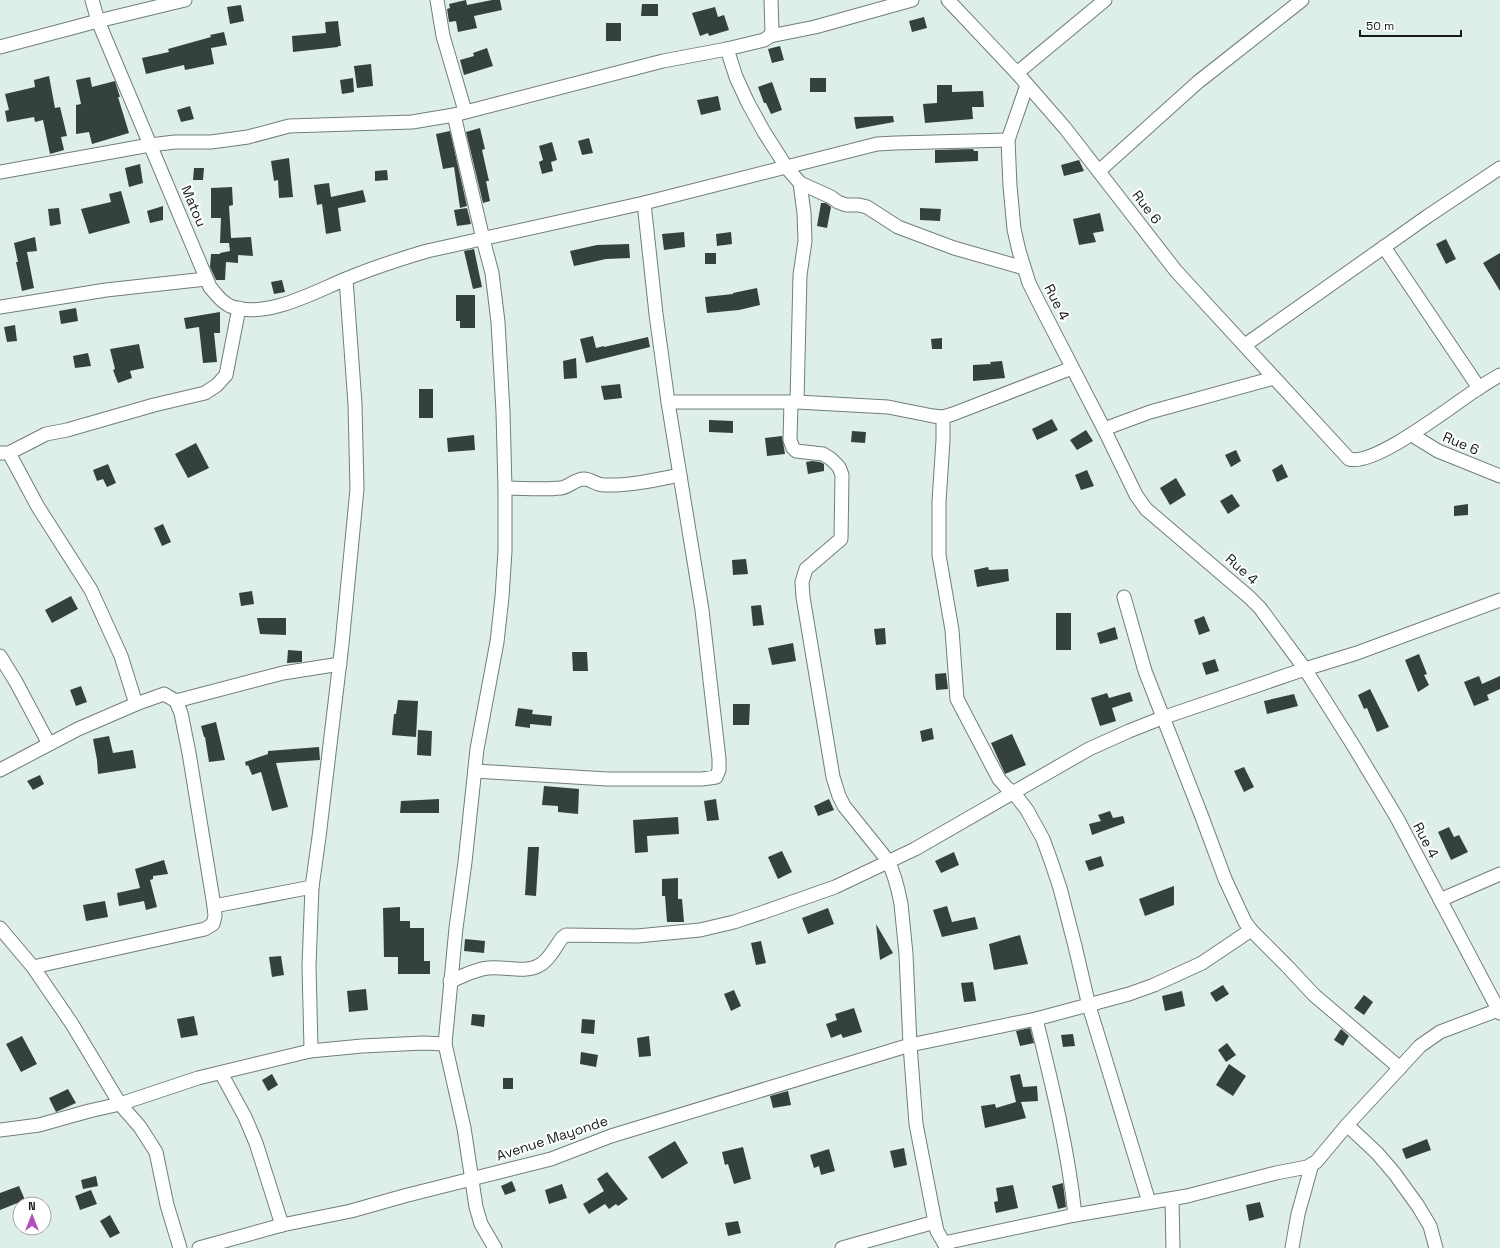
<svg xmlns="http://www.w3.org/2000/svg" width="1500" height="1248" viewBox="0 0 1500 1248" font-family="'Space Grotesk',sans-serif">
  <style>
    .building { fill: #35413f }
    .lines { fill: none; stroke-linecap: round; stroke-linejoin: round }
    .minor-casing { stroke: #707e7b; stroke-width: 15 }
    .minor { stroke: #fff; stroke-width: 13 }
    .labels { text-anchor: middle; stroke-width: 4; stroke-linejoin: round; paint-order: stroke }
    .street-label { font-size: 14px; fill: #141a19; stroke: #fff }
  </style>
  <rect width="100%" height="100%" fill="#deeeeb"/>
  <g class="building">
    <polygon points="466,0 467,5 492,0 500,0 502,10 474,16 477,28 458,32 456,21 449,22 447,9 450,8 449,4"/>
    <polygon points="642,4 658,4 658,16 641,16"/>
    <polygon points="241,5 244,21 230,24 227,7"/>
    <polygon points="715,7 718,17 724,15 729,30 709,36 708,33 700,36 692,13"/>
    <polygon points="924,17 927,28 912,32 909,21"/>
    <polygon points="338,21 341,46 338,46 338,47 293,52 292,36 326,33 325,22"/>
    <rect x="606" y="23" width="15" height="18"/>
    <polygon points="224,32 227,45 211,48 214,64 185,70 184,65 146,74 142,58 169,52 168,49 211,37 210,35"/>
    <polygon points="780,46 784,60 772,63 768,49"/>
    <polygon points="487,48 493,66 464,75 460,60 474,56 473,53"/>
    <polygon points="371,64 373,86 357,88 354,66"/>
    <polygon points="49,76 55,108 60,107 67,136 61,137 64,150 50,154 43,120 35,122 34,117 7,122 5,111 9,110 5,94 35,87 34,80"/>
    <polygon points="90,77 92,87 115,81 120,97 118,97 129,133 92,144 89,132 76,134 76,105 81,104 76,80"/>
    <polygon points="353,78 354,92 342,94 340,80"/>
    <rect x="810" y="78" width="16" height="14"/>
    <polygon points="772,82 782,110 771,114 766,103 764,103 758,87"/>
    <polygon points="937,85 952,85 952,92 983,91 984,107 972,107 973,119 925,123 923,104 937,103"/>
    <polygon points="718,96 721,110 701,115 697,100"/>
    <polygon points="190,106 194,119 181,122 177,110"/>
    <polygon points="893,116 894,122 856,129 854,117"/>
    <polygon points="480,128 485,149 482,150 489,181 486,181 490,201 483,203 466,132"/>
    <polygon points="450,131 467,206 460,208 454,167 443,169 436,134"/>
    <polygon points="589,138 593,153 582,155 578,141"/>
    <polygon points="552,142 557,160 551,162 553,171 542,174 539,162 543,160 539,146"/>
    <polygon points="973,149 974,151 978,151 978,161 935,163 935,150"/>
    <polygon points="289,158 293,197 279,198 278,180 274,181 271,161"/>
    <polygon points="1079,160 1084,171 1064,176 1061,165"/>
    <polygon points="140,164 143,183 129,187 125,168"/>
    <polygon points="194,168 204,168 203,180 193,180"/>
    <polygon points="387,170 388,180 375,181 375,171"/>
    <polygon points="329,183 331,197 363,190 366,202 338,208 341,231 326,234 322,204 317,205 314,185"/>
    <polygon points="232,187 233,205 229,206 231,238 251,237 253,256 238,255 238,263 226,262 225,280 216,280 210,267 211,254 220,254 220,253 230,251 229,243 220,243 221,218 211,218 211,188"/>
    <polygon points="121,191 130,223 89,234 81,209 111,202 109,194"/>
    <polygon points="821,203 826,203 831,207 827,228 817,226"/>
    <polygon points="163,206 163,220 150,223 147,211"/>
    <polygon points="59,208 61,224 50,226 48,209"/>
    <polygon points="467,208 471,224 457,226 454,210"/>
    <polygon points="920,208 941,209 940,221 920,220"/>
    <polygon points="1100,213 1104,231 1093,233 1096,242 1079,245 1073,219"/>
    <polygon points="684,232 685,247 664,250 662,234"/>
    <polygon points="731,232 732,244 717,246 716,234"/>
    <polygon points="35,237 37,251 27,252 34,288 22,291 16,262 18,262 14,243"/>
    <polygon points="1446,239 1456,259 1446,264 1436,244"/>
    <polygon points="629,244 630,258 606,259 574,266 570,251 597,245"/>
    <polygon points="474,249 482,287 473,289 464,251"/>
    <rect x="705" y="253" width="11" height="11"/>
    <polygon points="1500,253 1500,291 1483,263"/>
    <polygon points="282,280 285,292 274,294 271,282"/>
    <polygon points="757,288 760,305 739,310 707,313 705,297 733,294 733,293"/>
    <polygon points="456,295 475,295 475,328 460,328 460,321 456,321"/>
    <polygon points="76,308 78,321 61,324 59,311"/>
    <polygon points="220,312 220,333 214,333 217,362 203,363 199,327 186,329 184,318"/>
    <polygon points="15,325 17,341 7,342 4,327"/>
    <polygon points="593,336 596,348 604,346 604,347 648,337 650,347 586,363 580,339"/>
    <polygon points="942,338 942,349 932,349 931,339"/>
    <polygon points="139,344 144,368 130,371 132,378 118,383 113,370 115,369 110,349"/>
    <polygon points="88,353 91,366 75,368 73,356"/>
    <polygon points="576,358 577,378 564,379 563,361"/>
    <polygon points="1002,361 1005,378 973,381 973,365 991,364 990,362"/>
    <polygon points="620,384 622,398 604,400 601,386"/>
    <rect x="419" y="389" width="14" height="29"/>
    <polygon points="1052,419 1058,430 1037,440 1032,429"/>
    <polygon points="709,420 733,421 733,433 709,432"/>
    <polygon points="1086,430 1093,441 1077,450 1070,440"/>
    <polygon points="852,431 866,432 865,443 851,442"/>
    <polygon points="474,435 475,450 448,452 447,438"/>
    <polygon points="782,436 785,454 767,456 765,438"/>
    <polygon points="196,443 209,468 188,478 175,454"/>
    <polygon points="1236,450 1241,461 1231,467 1225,455"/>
    <polygon points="812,461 820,462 824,464 824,471 808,474 806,462"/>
    <polygon points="108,464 116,483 107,487 103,479 97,481 93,470"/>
    <polygon points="1282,464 1288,477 1277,482 1272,470"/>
    <polygon points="1087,470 1094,486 1081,490 1075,475"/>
    <polygon points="1176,478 1186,495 1170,505 1160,488"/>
    <polygon points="1232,494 1240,506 1228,514 1220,501"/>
    <polygon points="1468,504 1468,515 1454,516 1454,506"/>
    <polygon points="163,524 171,542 162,546 154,528"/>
    <polygon points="746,559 748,574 733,575 732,560"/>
    <polygon points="988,567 989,570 1008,569 1009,581 977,587 974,570"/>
    <polygon points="252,591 254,604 241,606 239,593"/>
    <polygon points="71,596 78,609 52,623 45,610"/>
    <polygon points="761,605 764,625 753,626 751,606"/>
    <rect x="1056" y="613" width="15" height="37"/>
    <polygon points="1204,616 1210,631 1199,635 1194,620"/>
    <polygon points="257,618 286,618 286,635 260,634"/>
    <polygon points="1115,627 1118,639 1100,644 1097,633"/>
    <polygon points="885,628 886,644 876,645 874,629"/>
    <polygon points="793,643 796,661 772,665 768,648"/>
    <polygon points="288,650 302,651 302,662 287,663"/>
    <polygon points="572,652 587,652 588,671 573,671"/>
    <polygon points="1419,654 1427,674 1424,675 1429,685 1418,692 1405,660"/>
    <polygon points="1215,659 1219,671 1206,675 1202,663"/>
    <polygon points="946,673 948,689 936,690 935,674"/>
    <polygon points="1479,676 1482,684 1500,676 1500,689 1487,695 1489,700 1474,706 1464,682"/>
    <polygon points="81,686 87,702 76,706 70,690"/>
    <polygon points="1370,689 1389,727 1377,732 1367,708 1364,709 1358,695"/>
    <polygon points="1130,692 1133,701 1112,708 1116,721 1100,726 1091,698 1107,693 1109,698"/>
    <polygon points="1294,694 1298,706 1267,714 1264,701"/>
    <polygon points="398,700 418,701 416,737 392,735 394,714 396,714"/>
    <polygon points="733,704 750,704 749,725 733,725"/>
    <polygon points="518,708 533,710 532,714 552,716 551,726 530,724 530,728 515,726"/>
    <polygon points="216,722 225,760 209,762 205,737 204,737 201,726"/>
    <polygon points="932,728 934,739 922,742 920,731"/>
    <polygon points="418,730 432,731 431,756 417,755"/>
    <polygon points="1012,734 1026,765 1005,774 991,743"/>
    <polygon points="109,736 113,753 133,750 136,768 98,774 97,760 93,739"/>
    <polygon points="319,747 320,760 276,763 288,807 272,811 261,772 252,775 248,765 246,766 245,762 268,754 268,751"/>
    <polygon points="1244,767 1254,787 1244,792 1234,771"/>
    <polygon points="40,775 44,784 33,790 27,781"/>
    <polygon points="544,786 579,789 578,814 558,812 558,806 542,805"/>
    <polygon points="439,799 439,813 400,813 401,801"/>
    <polygon points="716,799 719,820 707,821 704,801"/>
    <polygon points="829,799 834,810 818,816 814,806"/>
    <polygon points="1110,811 1113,818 1123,816 1125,823 1092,835 1089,824 1101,821 1098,815"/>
    <polygon points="678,817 679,834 647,836 648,852 635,853 633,820"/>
    <polygon points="1449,827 1454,837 1459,835 1468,852 1451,860 1438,832"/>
    <polygon points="528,847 539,847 536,896 525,895"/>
    <polygon points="782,851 792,872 778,879 768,857"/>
    <polygon points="954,852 959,865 941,873 935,861"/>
    <polygon points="1101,856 1104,866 1089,871 1085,861"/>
    <polygon points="164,860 168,874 153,876 153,879 150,880 157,907 146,910 144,901 119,906 117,893 140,888 135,869"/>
    <polygon points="678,878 678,899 682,899 684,922 667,922 665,896 662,896 662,879"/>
    <polygon points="1174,886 1174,905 1145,916 1139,899"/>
    <polygon points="105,901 108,917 86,921 83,905"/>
    <polygon points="947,906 952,922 975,917 978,929 942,937 933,910"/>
    <polygon points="400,907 400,921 410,921 410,928 424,928 424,961 430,961 430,974 398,974 398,957 384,957 383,908"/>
    <polygon points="828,908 834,924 808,934 802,918"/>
    <polygon points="876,924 893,953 880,960"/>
    <polygon points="1020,935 1028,964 994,970 989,944"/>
    <polygon points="465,939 485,941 484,953 464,951"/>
    <polygon points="761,941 766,963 756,965 751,943"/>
    <polygon points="281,956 284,975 272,977 269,957"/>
    <polygon points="973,982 976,1001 964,1002 961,983"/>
    <polygon points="1223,985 1229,994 1216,1002 1210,993"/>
    <polygon points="366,989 368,1010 349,1012 347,991"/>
    <polygon points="734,990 741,1006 731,1011 724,994"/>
    <polygon points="1182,991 1185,1006 1165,1011 1162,996"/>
    <polygon points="1364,995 1373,1002 1364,1015 1354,1008"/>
    <polygon points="854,1008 862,1032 843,1038 841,1034 831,1038 826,1024 837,1020 835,1014"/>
    <polygon points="472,1014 485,1015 484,1027 471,1025"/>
    <polygon points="194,1016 198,1035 181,1038 177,1019"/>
    <polygon points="582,1019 595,1020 594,1034 581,1033"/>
    <polygon points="1030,1028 1034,1043 1020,1046 1016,1031"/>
    <polygon points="1341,1029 1349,1036 1343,1046 1334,1040"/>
    <polygon points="1073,1034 1075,1046 1063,1047 1061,1035"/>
    <polygon points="22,1036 37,1064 21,1072 6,1044"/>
    <polygon points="649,1036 651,1056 639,1057 637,1038"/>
    <polygon points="1227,1043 1236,1055 1226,1062 1218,1050"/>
    <polygon points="581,1052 598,1055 596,1067 580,1064"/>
    <polygon points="1229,1064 1246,1076 1233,1096 1216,1085"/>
    <polygon points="272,1074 278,1085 268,1091 262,1080"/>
    <polygon points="1020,1074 1023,1087 1037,1086 1038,1101 1021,1102 1026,1118 985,1128 981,1106 995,1104 996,1108 1016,1102 1010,1076"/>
    <rect x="503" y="1078" width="10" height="11"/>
    <polygon points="68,1089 76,1103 56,1112 49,1098"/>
    <polygon points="788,1091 791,1105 773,1108 770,1096"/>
    <polygon points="1427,1139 1431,1150 1406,1159 1402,1149"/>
    <polygon points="675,1141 688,1163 662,1179 648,1157"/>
    <polygon points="743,1147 751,1179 734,1184 728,1164 725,1165 722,1152"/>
    <polygon points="904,1148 907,1165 894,1168 890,1151"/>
    <polygon points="829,1149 835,1171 821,1175 819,1166 814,1168 810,1155"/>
    <polygon points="607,1172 628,1199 618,1206 616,1204 609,1209 605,1204 589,1214 583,1204 604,1191 597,1179"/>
    <polygon points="96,1176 98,1186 83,1189 81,1180"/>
    <polygon points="512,1181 516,1191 505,1195 501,1186"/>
    <polygon points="1063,1183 1066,1207 1058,1209 1052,1186"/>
    <polygon points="562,1184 567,1198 549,1204 545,1190"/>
    <polygon points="1013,1185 1018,1208 996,1213 994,1202 998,1201 996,1188"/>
    <polygon points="19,1186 25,1200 0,1210 0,1193"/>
    <polygon points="91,1190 97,1204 80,1210 75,1196"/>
    <polygon points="1260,1202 1264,1217 1249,1221 1246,1205"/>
    <polygon points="110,1215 120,1233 110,1238 100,1221"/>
    <polygon points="738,1221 741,1233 728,1236 725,1223"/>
  </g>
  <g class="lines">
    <defs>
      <g id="minor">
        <path d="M92 0 98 21 210 287C216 294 221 302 230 306 265 320 314 292 346 279 372 268 400 259 427 251L644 203 877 144 896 143 1008 140"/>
        <polyline points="437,0 443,36 465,111"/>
        <path d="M948 0 1017 73 1065 128 1176 271 1349 459C1375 467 1455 403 1479 388 1486 383 1493 379 1500 375"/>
        <polyline points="770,36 815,27 912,0"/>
        <polyline points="0,47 98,21 185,0"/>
        <polyline points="727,49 736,77 748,103 764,132 787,168 800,183 804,213 805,241 800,275 797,402"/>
        <polyline points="1017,73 1105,0"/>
        <polyline points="1027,85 1008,140 1010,186 1014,229 1019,251 1029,283 1039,303 1104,429 1136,495 1146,509 1249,597 1260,608 1305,669 1353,745 1397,818 1500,1013"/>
        <polyline points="454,115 483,239 492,273 498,322 503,412 505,488 505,551 502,597 497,642 477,749 465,862 456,928 445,1044 464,1128 476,1207 481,1224 495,1248"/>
        <polyline points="1099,171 1198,82 1302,0"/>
        <polyline points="0,172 150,145 175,142 211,142 248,137 289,126 412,122 454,115 663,61 727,49 764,40 770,36 772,31 771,0"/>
        <polyline points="800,183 831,197 838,202 846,205 859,205 867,207 898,227 954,248 1024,268"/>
        <polyline points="1384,247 1479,388"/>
        <polyline points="0,307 106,290 206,279"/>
        <polyline points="1245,345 1428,216 1500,168"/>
        <polyline points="668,402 797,402 888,407 933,416 943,417 953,414 1072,368"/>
        <polyline points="791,402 790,440 793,448 796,451 823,454 831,459 839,467 842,475 841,539 806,569 802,582 803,597 833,777 839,796 844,806 889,862 895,879 898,890 901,904 906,954 910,1045 916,1124 935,1222 937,1231 947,1248"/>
        <polyline points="943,417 943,440 939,502 939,555 952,630 957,699 999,779 1007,788 1014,793 1027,810 1043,839 1051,861 1060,888 1075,946 1089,1006 1149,1202"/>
        <polyline points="1104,429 1150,412 1274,378"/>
        <polyline points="1412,435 1438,451 1500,476"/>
        <polyline points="0,453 9,453 46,434 67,430 154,405 205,393 217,385 226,375 239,308"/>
        <polyline points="9,453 38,507 91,590 121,656 136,704"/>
        <path d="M505 488C523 488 543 490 561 488 569 487 575 479 584 479 591 479 596 485 604 485 629 486 655 480 680 475"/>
        <polyline points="1124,597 1145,671 1202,817 1225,879 1245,922 1251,930 1286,965 1314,995 1400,1068"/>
        <polyline points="0,656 16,682 49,744"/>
        <polyline points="176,701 283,673 340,664"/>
        <polyline points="0,770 78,729 136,704 164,694 176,701 181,713 189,753 214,906 215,916 213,924 205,929 33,967"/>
        <polyline points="475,771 607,779 702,779 716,777 719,770 719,759 702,610 668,402 656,314 644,203"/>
        <polyline points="1440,900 1500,874"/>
        <polyline points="214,906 312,887"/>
        <polyline points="0,928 33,967 72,1024 120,1104 140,1127 156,1152 167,1205 180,1248"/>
        <path d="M450 981C462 977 475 969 488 968 504 966 524 973 538 966 549 961 555 947 562 938L566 935 637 936 700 930 734 922 764 912 835 887 915 849 1089 749 1129 731 1162 718 1305 669 1357 653 1500 600"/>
        <path d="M1036 1019C1052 1084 1068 1149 1075 1215"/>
        <polyline points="310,1051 311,1048 309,966 312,887 319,837 342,644 357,489 355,404 346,279"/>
        <polyline points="221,1073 245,1117 256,1143 282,1225"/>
        <polyline points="1347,1125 1377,1153 1395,1174 1418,1206 1430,1226 1436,1248"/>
        <polyline points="0,1130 39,1125 89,1111 120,1104 198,1078 310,1051 362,1046 423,1043 445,1044"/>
        <polyline points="1172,1199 1173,1248"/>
        <polyline points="944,1243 1075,1215 1187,1196 1276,1173 1307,1167 1316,1162 1347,1125 1420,1046 1440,1032 1498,1010"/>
        <polyline points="199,1248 282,1225 351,1211 404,1196 551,1159 611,1136 910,1045 1036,1019 1129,994 1154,985 1202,963 1251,930"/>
        <polyline points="842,1248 935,1222"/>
        <polyline points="1292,1248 1298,1214 1312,1164"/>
      </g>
    </defs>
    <use href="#minor" class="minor-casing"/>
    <use href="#minor" class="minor"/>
  </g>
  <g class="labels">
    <g class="street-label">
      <text transform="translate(194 206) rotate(67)" y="5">Matou</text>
      <text transform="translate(1147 207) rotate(53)" y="5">Rue 6</text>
      <text transform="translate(1057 302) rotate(63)" y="5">Rue 4</text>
      <text transform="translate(1461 443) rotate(23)" y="5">Rue 6</text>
      <text transform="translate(1242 569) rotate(42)" y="5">Rue 4</text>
      <text transform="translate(1426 840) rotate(62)" y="5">Rue 4</text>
      <text transform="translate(552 1138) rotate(-18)" y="5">Avenue Mayonde</text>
    </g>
  </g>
  <g transform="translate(32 1216)"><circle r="19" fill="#ffffff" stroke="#a1a3a3"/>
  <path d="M0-3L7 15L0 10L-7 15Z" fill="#b24fb6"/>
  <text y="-6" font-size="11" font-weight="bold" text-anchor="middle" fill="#141a19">N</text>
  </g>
  <path d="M1360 30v6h101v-6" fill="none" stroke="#141a19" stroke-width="2"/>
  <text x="1366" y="30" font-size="12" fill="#141a19" stroke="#ffffff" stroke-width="3" paint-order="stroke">50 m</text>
</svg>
